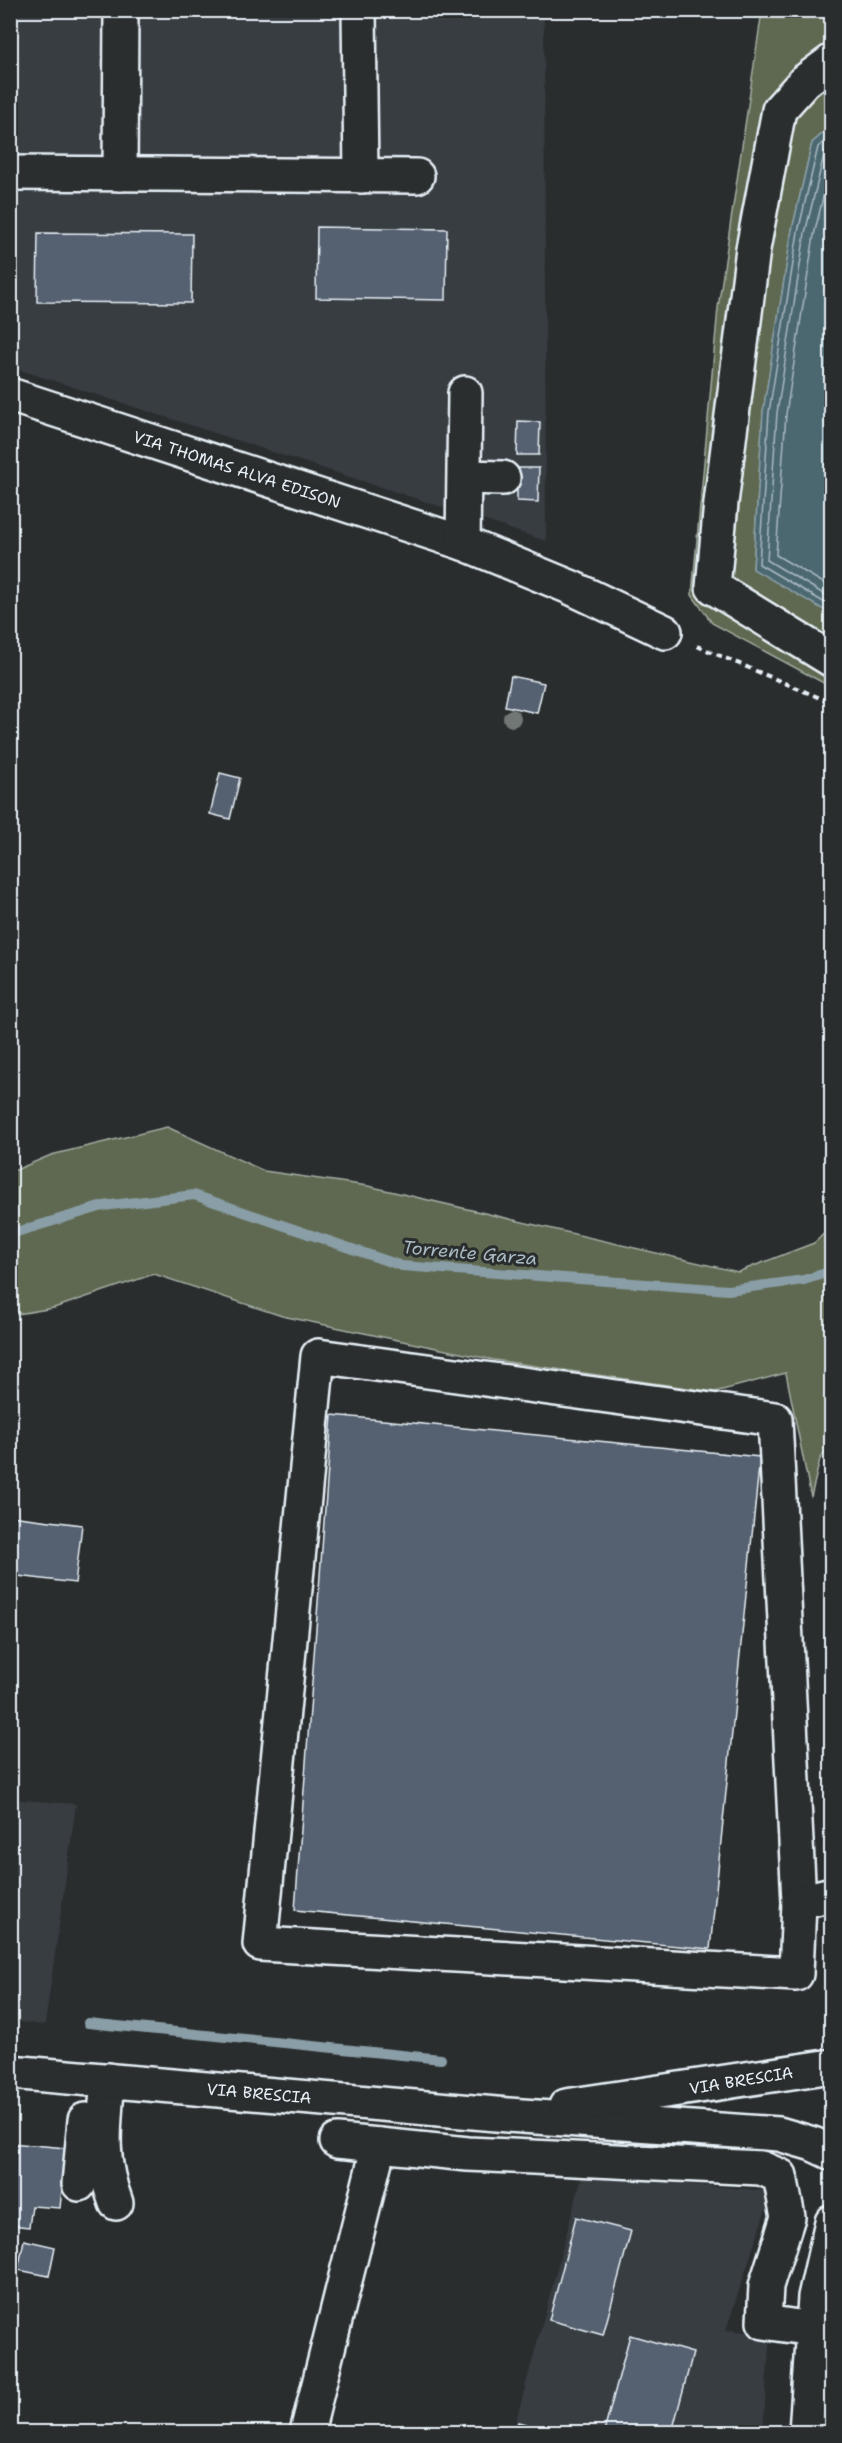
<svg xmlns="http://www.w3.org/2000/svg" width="842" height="2443" viewBox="0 0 842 2443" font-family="'Shantell Sans',sans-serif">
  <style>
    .built { fill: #373c42 }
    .green { fill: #5e6951; stroke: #a3ada4; stroke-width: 1.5 }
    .water { fill: #4c6771; stroke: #8a9ea7; stroke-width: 1.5 }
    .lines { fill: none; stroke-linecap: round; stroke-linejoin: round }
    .shore { stroke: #aabac2; stroke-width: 1.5 }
    .stream { stroke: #8a9ea7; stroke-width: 10 }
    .building { fill: #556070; stroke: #e8f1f8; stroke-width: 1.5 }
    .minor-casing { stroke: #e8f1f8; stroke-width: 38 }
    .major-casing { stroke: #e8f1f8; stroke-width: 38 }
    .path { stroke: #e8f1f8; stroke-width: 4; stroke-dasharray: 6 4.5; stroke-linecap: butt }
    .minor { stroke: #2a2d2e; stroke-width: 33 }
    .major { stroke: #2a2d2e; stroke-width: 33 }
    .tree { fill: #707774 }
    .labels { text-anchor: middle; stroke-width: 6; stroke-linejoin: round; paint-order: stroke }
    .street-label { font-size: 16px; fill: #e8f1f8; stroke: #2a2d2e }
    .water-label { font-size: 18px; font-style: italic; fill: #aabac2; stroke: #2a2d2e }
  </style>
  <rect width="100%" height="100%" fill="#2a2d2e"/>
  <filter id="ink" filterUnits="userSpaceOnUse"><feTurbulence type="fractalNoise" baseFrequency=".0167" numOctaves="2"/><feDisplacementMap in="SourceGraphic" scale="12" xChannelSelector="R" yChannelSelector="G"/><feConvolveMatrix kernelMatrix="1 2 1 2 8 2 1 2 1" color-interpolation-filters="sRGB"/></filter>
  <g filter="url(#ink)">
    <g class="built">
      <polygon points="11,11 544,11 546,541 480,519 481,463 445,461 445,508 11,367"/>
      <polygon points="10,1799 76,1804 45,2025 11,2021"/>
      <polygon points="582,2176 772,2191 726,2330 770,2334 763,2432 513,2432"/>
    </g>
    <g class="green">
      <polygon points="762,11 831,11 831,126 812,143 792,230 763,412 753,568 831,614 831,687 712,623 692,595 718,308"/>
      <polygon points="167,1127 264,1171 368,1186 738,1272 814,1243 831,1227 831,1446 820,1459 811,1497 786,1373 715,1392 494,1360 282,1316 154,1274 54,1308 11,1315 11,1172 51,1155"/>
    </g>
    <polygon class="water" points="831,126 831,614 753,569 763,412 792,230 812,143"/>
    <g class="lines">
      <g class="shore">
        <polyline points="832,134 818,147 798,232 769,412 759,564 832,607"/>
        <polyline points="832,144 825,151 805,233 777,413 767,560 832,599"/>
        <polyline points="832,160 814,235 786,414 776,555 832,588"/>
      </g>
      <g class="stream">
        <polyline points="10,1234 103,1206 194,1195 402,1266 728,1290 804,1280 832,1271"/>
        <polyline points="88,2023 441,2059"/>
      </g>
    </g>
    <g class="building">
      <polygon points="317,227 447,229 446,300 316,298"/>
      <polygon points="38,233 192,234 191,303 37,302"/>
      <polygon points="518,421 540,422 539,455 517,455"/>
      <polygon points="517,468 539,468 538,502 517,501"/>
      <polygon points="511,676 544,683 537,713 505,706"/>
      <polygon points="220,773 240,778 230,819 210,814"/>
      <polygon points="332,1415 760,1457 710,1949 295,1910"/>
      <polygon points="10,1516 82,1525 75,1583 10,1575"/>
      <polygon points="10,2143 66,2148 60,2208 32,2206 29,2227 10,2225"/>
      <polygon points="576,2217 631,2231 603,2335 549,2320"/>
      <polygon points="24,2240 55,2247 49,2276 18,2270"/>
      <polygon points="630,2335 693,2353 672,2432 604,2432"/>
      <polygon points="518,2422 558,2432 515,2432"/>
    </g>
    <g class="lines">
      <defs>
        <g id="minor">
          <polyline points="359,10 361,176"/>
          <polyline points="832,61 805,81 779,110 753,249 721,503 713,587 832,660"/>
          <polyline points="10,173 417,176"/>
          <polyline points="120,174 121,10"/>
          <polyline points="10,395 463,543 570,587 665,632"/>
          <polyline points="465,477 503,478"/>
          <polyline points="463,543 465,393"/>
          <polygon points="318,1356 775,1419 799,1902 796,1974 260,1944"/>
          <polyline points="799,1902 832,1894"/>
          <path d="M108 2080C104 2127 99 2158 116 2203"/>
          <polyline points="337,2141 379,2145"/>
          <polyline points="79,2184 85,2120"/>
          <polyline points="307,2432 379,2145 468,2154 761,2168 780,2176 788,2217 766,2286 764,2322 812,2329"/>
          <polyline points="806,2432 815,2297 832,2222"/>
        </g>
        <g id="major">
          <polyline points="10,2072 508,2115 779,2134 813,2144 832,2153"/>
          <polyline points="566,2106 832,2066"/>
        </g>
      </defs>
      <use href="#minor" class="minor-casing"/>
      <use href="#major" class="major-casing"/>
      <polyline class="path" points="697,646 832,703"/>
      <use href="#minor" class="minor"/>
      <use href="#major" class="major"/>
    </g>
    <circle class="tree" cx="512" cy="718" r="9"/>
  </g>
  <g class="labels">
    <g class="street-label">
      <text transform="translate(237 469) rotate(18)" y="6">VIA THOMAS ALVA EDISON</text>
      <text transform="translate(741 2080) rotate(-9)" y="6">VIA BRESCIA</text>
      <text transform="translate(259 2093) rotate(5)" y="6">VIA BRESCIA</text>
    </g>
    <g class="water-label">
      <text transform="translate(470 1253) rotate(5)" y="6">Torrente Garza</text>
    </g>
  </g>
  <rect width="842" height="2443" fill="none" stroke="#2a2d2e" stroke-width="36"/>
  <rect x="18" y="18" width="806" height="2407" fill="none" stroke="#e8f1f8" stroke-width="2" filter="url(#ink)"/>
</svg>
